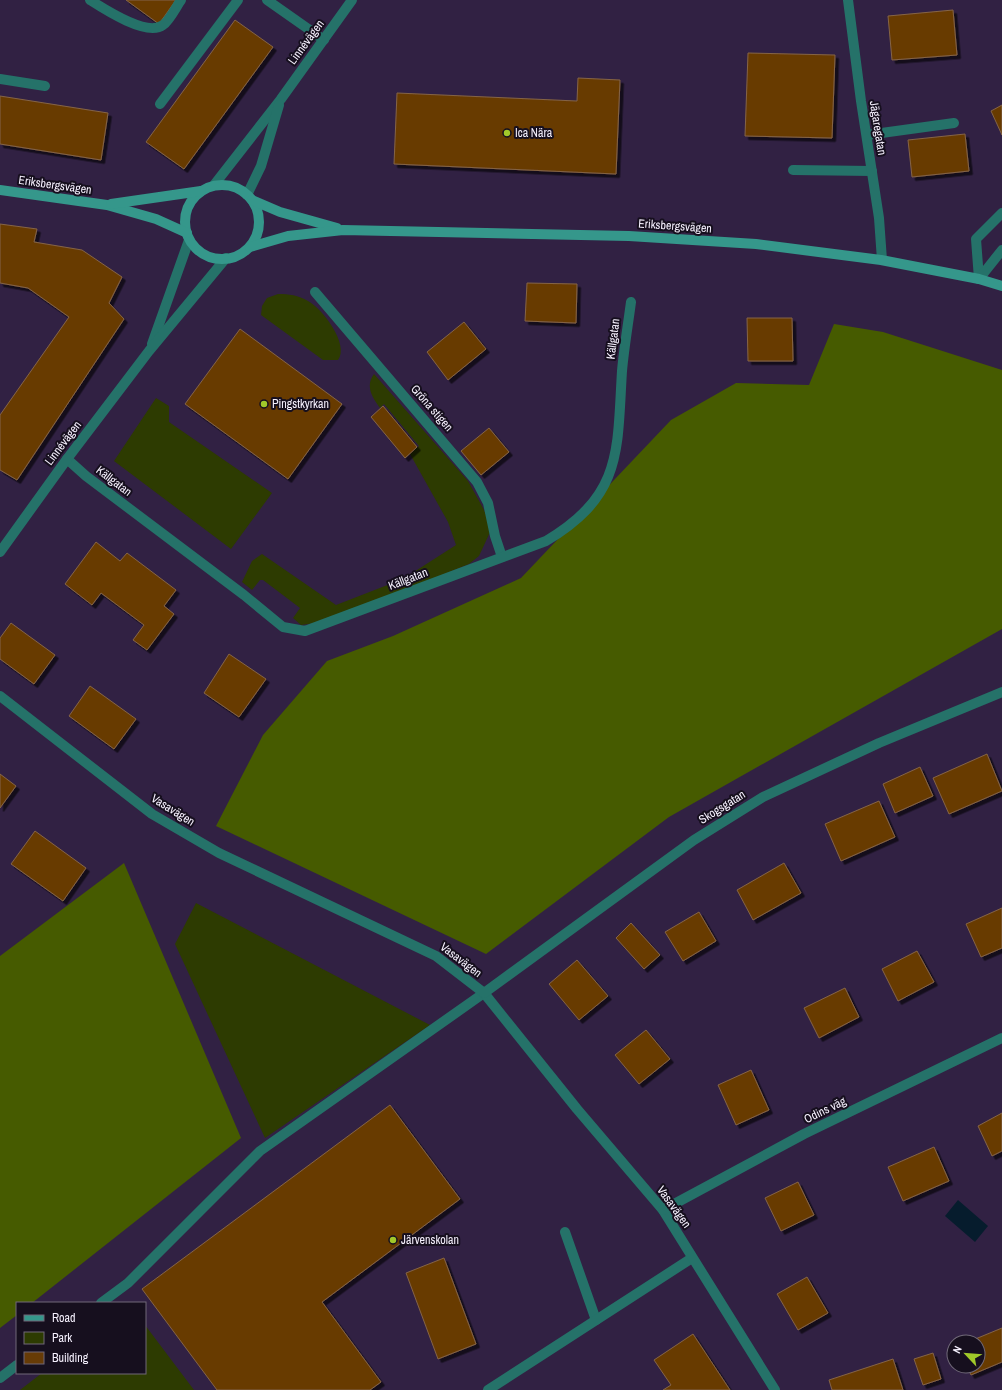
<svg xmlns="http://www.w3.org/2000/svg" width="1002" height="1390" viewBox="0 0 1002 1390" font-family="'Archivo Narrow',sans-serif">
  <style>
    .green { fill: #2d3b01 }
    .forest { fill: #465b00 }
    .water { fill: #061c2d }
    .building { fill: #673b06; stroke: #856445; filter: url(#shadow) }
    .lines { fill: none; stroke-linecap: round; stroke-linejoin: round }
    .lane { stroke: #257269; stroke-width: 10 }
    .street { stroke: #257269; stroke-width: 10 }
    .secondary { stroke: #35978b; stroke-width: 10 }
    .poi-dot { fill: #a1c92a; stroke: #160f1e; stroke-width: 1.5 }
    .labels { text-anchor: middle; stroke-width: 4; stroke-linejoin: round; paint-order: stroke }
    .street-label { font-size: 12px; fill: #f6f1fe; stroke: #160f1e }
    .poi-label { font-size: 12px; fill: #f6f1fe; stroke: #160f1e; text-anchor: start }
  </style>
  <defs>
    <filter id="shadow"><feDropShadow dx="3.5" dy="3.5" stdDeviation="0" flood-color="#0009"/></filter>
  </defs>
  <rect width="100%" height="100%" fill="#312143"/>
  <g class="green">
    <path d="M278 294C289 294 298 295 308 301 322 308 350 345 338 360H323L261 315 262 306 267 298Z"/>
    <path d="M374 374 468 481 483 508 492 528 479 556 469 564 400 592 315 623 301 625 293 618 300 608 263 580H260L252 590 242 582 252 561 262 554 336 605 403 579 456 545 448 522 410 454 419 446 384 404 380 408C372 397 365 386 374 374Z"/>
    <polygon points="156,398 169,406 169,422 272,493 231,549 114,461"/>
    <polygon points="196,903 430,1025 265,1138 175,944"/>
    <polygon points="145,1325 194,1390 20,1390 42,1373 145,1373"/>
  </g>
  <g class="forest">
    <polygon points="834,324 883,332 1002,370 1002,629 669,817 486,954 216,826 263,735 327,661 393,636 521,578 671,420 736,383 809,385"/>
    <polygon points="124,863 241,1138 32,1303 17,1303 17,1315 0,1328 0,956"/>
  </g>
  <polygon class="water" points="958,1200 988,1226 975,1242 945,1216"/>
  <g class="building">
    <polygon points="126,0 176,0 159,24"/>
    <polygon points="953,10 957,55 892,60 888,16"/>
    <polygon points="235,20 273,47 184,169 146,142"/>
    <polygon points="748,53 835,55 832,138 745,136"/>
    <polygon points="578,78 620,80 616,174 394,164 397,93 577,101"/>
    <polygon points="0,96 108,113 101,160 0,144"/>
    <polygon points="1002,105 1002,135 991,111"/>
    <polygon points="965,134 969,171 912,177 908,140"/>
    <polygon points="0,224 37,229 34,242 82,250 122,277 109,303 124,319 17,480 0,470 0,415 69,317 28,288 0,283"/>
    <polygon points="527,283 577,284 576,323 525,321"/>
    <polygon points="747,318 792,318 793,361 748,361"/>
    <polygon points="464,322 486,349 448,380 427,352"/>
    <polygon points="240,329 342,404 288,479 185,404"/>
    <polygon points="383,406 417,447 405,458 371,417"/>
    <polygon points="489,428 509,452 481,475 461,451"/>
    <polygon points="96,542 120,561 127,553 176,590 164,606 174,614 147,650 133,640 144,625 101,593 92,605 65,584"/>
    <polygon points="11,623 55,655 34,684 0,659 0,638"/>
    <polygon points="229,654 266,679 239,717 204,693"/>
    <polygon points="90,686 136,719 114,749 69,716"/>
    <polygon points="987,754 1002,791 949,814 933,778"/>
    <polygon points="920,767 933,796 895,813 883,784"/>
    <polygon points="0,774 16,786 0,808"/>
    <polygon points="879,801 895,837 841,861 825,824"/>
    <polygon points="35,831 86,868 63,901 11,864"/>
    <polygon points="784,863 801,893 753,920 737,890"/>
    <polygon points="1002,908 1002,948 981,957 966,924"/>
    <polygon points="699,912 716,941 683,961 665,932"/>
    <polygon points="631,923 660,955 644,969 616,938"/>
    <polygon points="917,951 934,982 898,1001 882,969"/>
    <polygon points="577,960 608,996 579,1020 549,984"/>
    <polygon points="845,988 859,1017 819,1038 804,1008"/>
    <polygon points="646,1030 670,1059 639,1084 615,1055"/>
    <polygon points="751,1070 769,1110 736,1125 718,1085"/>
    <polygon points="390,1105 460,1199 322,1302 381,1382 370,1390 217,1390 142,1289"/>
    <polygon points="1002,1113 1002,1151 992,1156 978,1126"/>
    <polygon points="934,1147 949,1181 903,1201 888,1167"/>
    <polygon points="798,1182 814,1215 781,1231 765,1198"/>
    <polygon points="444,1258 476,1344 438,1359 406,1273"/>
    <polygon points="807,1277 828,1313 798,1330 777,1294"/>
    <polygon points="1002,1328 1002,1362 971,1375 967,1366 978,1366 978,1342 968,1342"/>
    <polygon points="693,1334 730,1390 663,1390 671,1385 654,1360"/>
    <polygon points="933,1353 941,1379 923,1385 914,1359"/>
    <polygon points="893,1359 903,1390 832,1390 829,1380"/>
  </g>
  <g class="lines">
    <g class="lane">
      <path d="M90 0C104 9 147 37 163 25 170 20 176 7 181 0"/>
      <polyline points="0,79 45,86"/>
      <polyline points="160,104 238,0"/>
      <polyline points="867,135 954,123"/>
      <polyline points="793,170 872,171"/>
      <polyline points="565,1232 596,1320"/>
      <polyline points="101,1303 128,1283 260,1151 484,993"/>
      <polyline points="0,1378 17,1365"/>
      <polyline points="488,1390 692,1258"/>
    </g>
    <g class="street">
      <polyline points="267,0 324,40"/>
      <polyline points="848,0 861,101 879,218 882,260"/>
      <polyline points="214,185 281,99 352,0"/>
      <polyline points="247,195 261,166 279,105"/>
      <polyline points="979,279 976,239 1002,213"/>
      <polyline points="979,279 1002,250"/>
      <polyline points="315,292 477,482 488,503 495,536 502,557"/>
      <polyline points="152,344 189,240"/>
      <path d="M67 459 86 476 244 595 283 627 305 631 546 541C623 495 617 451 622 371 624 348 628 325 631 302"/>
      <polyline points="0,552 67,459 149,351 226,258"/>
      <polyline points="0,696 152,814 219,853 436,956 484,993 577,1109 663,1210 775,1390"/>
      <polyline points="484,993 694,840 763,797 879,743 1002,692"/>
      <polyline points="663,1210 804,1134 1002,1038"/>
    </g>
    <g class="secondary">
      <circle cx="222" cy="222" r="37"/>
      <polyline points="0,190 107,205 156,219 187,233"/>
      <polyline points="252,200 280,212 337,228"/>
      <polyline points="111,204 201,191"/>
      <polyline points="250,247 288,236 343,230 629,236 756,244 881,260 979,279 1002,286"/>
    </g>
  </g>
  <g class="poi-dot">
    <circle cx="507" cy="133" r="4"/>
    <circle cx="264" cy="404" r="4"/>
    <circle cx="393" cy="1240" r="4"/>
  </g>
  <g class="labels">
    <g class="street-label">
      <text transform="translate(306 42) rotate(-54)" y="4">Linnévägen</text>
      <text transform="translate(878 128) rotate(81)" y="4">Jägaregatan</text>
      <text transform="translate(55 185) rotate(8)" y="4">Eriksbergsvägen</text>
      <text transform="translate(675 226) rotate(4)" y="4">Eriksbergsvägen</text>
      <text transform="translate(613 339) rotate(-83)" y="4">Källgatan</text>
      <text transform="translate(432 408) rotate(49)" y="4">Gröna stigen</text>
      <text transform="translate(63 443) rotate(-53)" y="4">Linnévägen</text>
      <text transform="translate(114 481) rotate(37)" y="4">Källgatan</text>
      <text transform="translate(408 579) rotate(-21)" y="4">Källgatan</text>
      <text transform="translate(722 807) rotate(-32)" y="4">Skogsgatan</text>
      <text transform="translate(173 810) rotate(32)" y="4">Vasavägen</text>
      <text transform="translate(461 960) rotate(37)" y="4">Vasavägen</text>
      <text transform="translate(825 1110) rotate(-26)" y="4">Odins väg</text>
      <text transform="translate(674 1207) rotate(54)" y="4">Vasavägen</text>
    </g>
    <g class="poi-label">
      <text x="515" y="137">Ica Nära</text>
      <text x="272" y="408">Pingstkyrkan</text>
      <text x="401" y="1244">Järvenskolan</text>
    </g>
  </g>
  <rect x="16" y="1302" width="130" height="72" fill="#160f1e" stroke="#706978"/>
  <rect x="24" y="1315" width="20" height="6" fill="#35978b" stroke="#706978"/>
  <text x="52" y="1322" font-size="12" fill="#f6f1fe">Road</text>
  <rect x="24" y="1332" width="20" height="12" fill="#2d3b01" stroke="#706978"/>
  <text x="52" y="1342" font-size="12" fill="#f6f1fe">Park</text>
  <rect x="24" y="1352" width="20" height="12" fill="#673b06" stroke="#706978"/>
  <text x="52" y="1362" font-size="12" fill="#f6f1fe">Building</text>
  <g transform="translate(966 1354) rotate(296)"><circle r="19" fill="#160f1e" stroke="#706978"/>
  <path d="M0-3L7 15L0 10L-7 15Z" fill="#a1c92a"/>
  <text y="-6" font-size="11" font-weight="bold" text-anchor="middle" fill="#f6f1fe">N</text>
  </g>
</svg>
